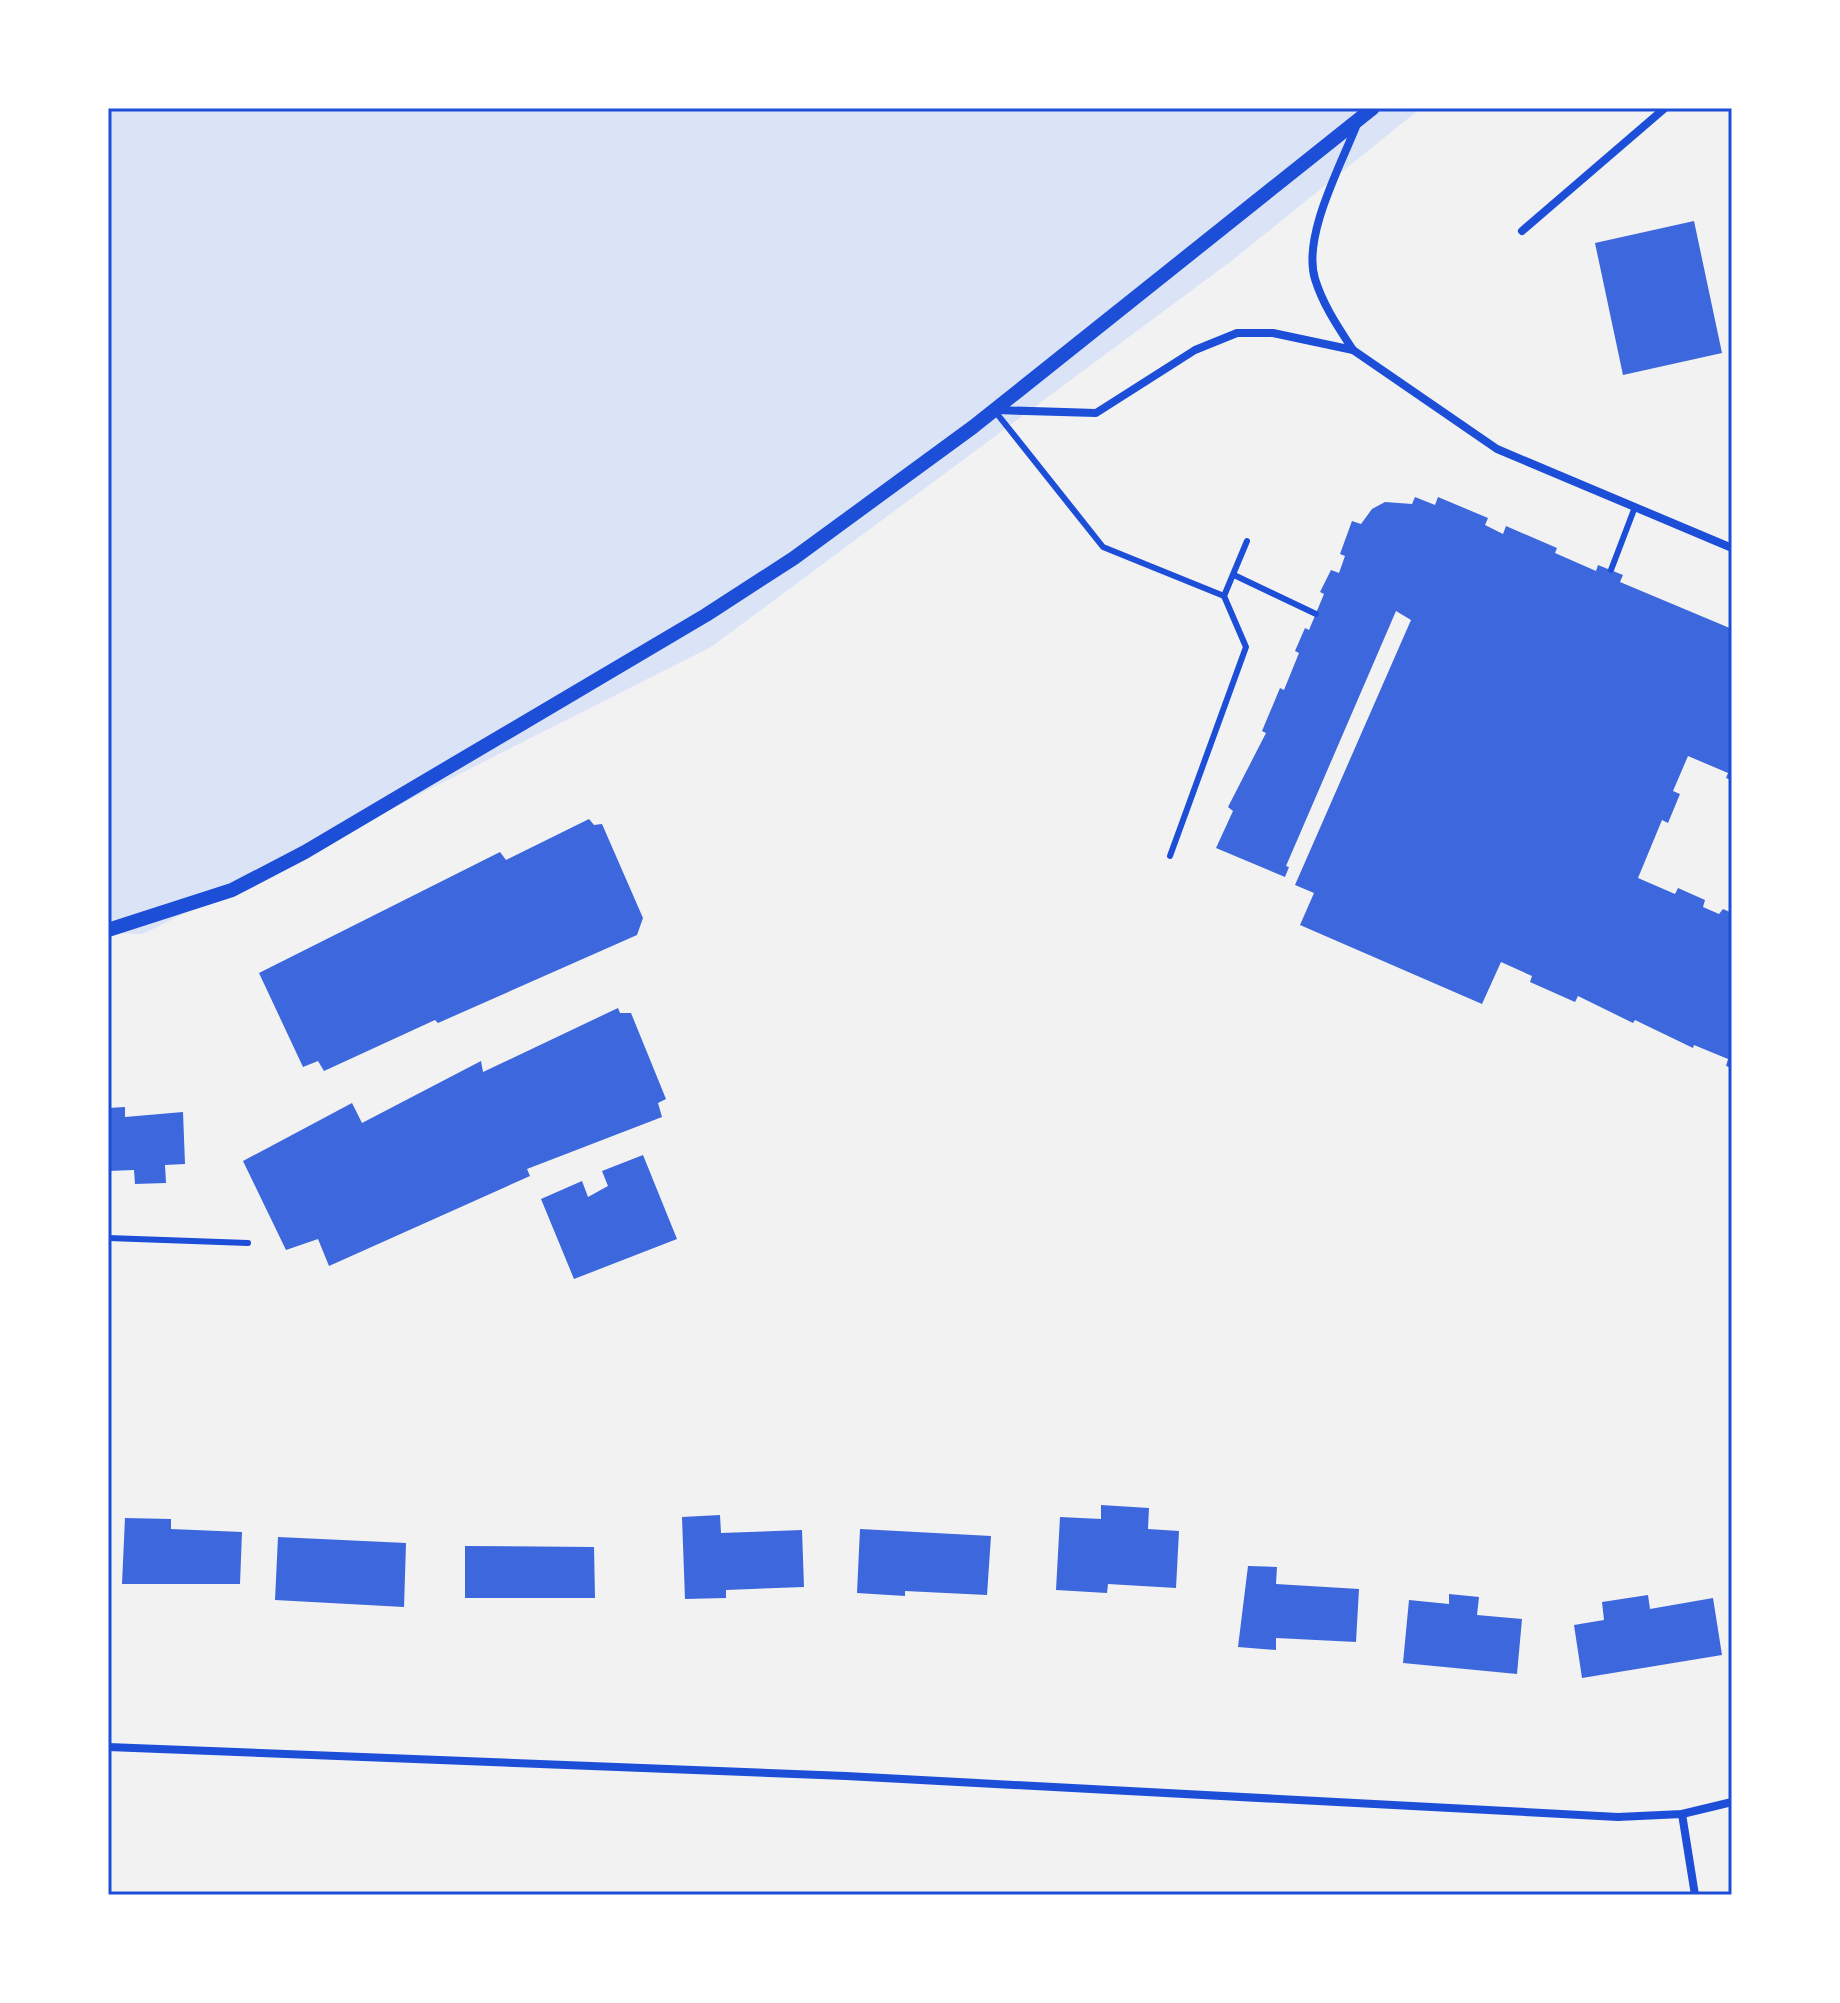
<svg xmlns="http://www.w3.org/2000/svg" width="1840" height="2003" viewBox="0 0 1840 2003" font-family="'Nunito Sans',sans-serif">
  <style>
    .green { fill: #dbe4f7 }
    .building { fill: #3d67dc }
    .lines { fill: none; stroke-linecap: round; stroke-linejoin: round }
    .service { stroke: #1d4ed8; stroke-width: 6 }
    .minor { stroke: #1d4ed8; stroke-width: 8 }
    .tertiary { stroke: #1d4ed8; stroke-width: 14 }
    .neatline { fill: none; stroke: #1d4ed8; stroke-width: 3 }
  </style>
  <rect width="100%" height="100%" fill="#f2f2f2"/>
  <polygon class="green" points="108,108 1421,108 1234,259 711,647 143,934 108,933"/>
  <g class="building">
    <polygon points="1694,221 1722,353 1623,375 1595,243"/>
    <polygon points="1415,497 1435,505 1438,497 1488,518 1485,525 1503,534 1506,526 1557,548 1555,553 1596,571 1598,565 1623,575 1620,582 1732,629 1732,780 1726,778 1728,773 1688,756 1673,791 1680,794 1668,823 1662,820 1638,878 1675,894 1678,888 1705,900 1703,907 1719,914 1723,909 1732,913 1732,1068 1726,1066 1728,1059 1694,1045 1693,1048 1635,1020 1633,1023 1578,996 1575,1002 1530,982 1532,976 1501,962 1482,1004 1300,925 1314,893 1295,885 1411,620 1396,611 1286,866 1289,867 1285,877 1216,848 1233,811 1228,807 1266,733 1262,731 1280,688 1284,690 1299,653 1295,651 1305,628 1309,630 1324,594 1320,592 1331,570 1339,573 1345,556 1340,554 1352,521 1361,524 1372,509 1385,502 1412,504"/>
    <polygon points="589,819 594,825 602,824 643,918 637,935 438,1023 435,1020 324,1071 318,1061 303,1067 259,973 500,852 506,860"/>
    <polygon points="618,1008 620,1013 631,1013 666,1099 658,1103 662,1117 527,1169 530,1176 329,1266 318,1239 286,1250 243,1161 352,1103 362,1123 481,1061 483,1072"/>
    <polygon points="125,1107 125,1117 183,1112 185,1164 165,1165 166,1183 135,1184 134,1170 108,1171 108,1108"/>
    <polygon points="643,1155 677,1239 574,1279 541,1199 582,1181 588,1197 608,1186 602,1171"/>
    <polygon points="1101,1505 1149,1508 1148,1529 1179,1531 1176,1588 1108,1584 1107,1593 1056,1590 1060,1517 1101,1519"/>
    <polygon points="720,1515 721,1533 802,1530 804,1587 726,1590 726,1598 685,1599 682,1517"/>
    <polygon points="125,1518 171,1519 171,1529 242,1532 240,1584 122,1584"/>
    <polygon points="860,1529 991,1536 987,1595 905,1591 905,1596 857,1593"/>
    <polygon points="278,1537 406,1543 404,1607 275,1600"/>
    <polygon points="465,1546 594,1547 595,1598 465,1598"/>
    <polygon points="1248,1566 1277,1567 1276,1584 1359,1589 1356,1642 1276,1638 1276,1650 1238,1647"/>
    <polygon points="1449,1594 1479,1597 1477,1615 1522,1619 1517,1674 1403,1663 1409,1600 1449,1604"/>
    <polygon points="1648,1595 1650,1609 1713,1598 1722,1655 1582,1678 1574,1625 1604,1620 1602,1602"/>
  </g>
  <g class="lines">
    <g class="service">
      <polyline points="994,410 1103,547 1224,596 1247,541"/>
      <polyline points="1611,570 1635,507"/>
      <polyline points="1234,575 1316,614"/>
      <polyline points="1170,856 1246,647 1224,596"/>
      <polyline points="108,1238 248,1243"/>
    </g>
    <g class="minor">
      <polyline points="1522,231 1665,108"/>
      <polyline points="1353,350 1497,449 1732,548"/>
      <path d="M995 410 1096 413 1195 350 1237 333H1273L1353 350C1338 327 1323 305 1315 279 1302 236 1341 165 1357 124"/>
      <polyline points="108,1747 846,1776 1618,1817 1682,1814 1732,1802"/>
      <polyline points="1682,1814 1695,1895"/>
    </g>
    <polyline class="tertiary" points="108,930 232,890 305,852 706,615 794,558 973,427 1373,108"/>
  </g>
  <rect width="1840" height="2003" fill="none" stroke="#ffffff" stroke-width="220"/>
  <rect x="110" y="110" width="1620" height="1783" class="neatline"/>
</svg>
